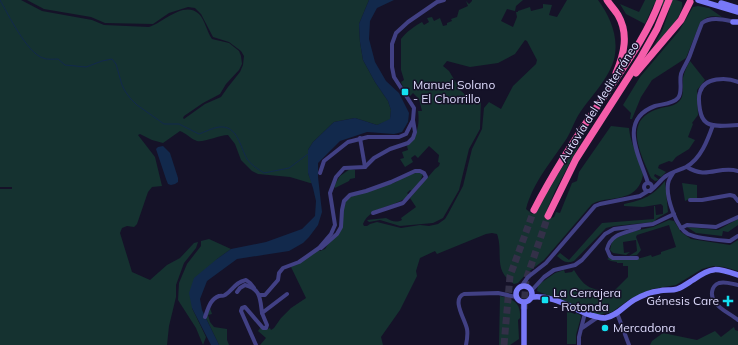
<svg xmlns="http://www.w3.org/2000/svg" width="738" height="345" viewBox="0 0 738 345" font-family="Mulish,sans-serif">
  <style>
    .green { fill: #153230 }
    .water { fill: #12294c }
    .lines { fill: none; stroke-linecap: round; stroke-linejoin: round }
    .stream { stroke: #12294c; stroke-width: 1 }
    .highway-tunnel { stroke: #333048; stroke-width: 7; stroke-dasharray: 7 3.5; stroke-linecap: butt }
    .street { stroke: #414084; stroke-width: 4 }
    .secondary { stroke: #7878f7; stroke-width: 5.5 }
    .highway { stroke: #f55daa; stroke-width: 7 }
    .poi-dot { fill: #13e0f1; stroke: #151228; stroke-width: 1.5 }
    .labels { text-anchor: middle; stroke-width: 3; stroke-linejoin: round; paint-order: stroke }
    .poi-label { font-size: 12px; fill: #dedbfd; stroke: #151228; text-anchor: start }
    .street-label { font-size: 12px; fill: #dedbfd; stroke: #151228 }
  </style>
  <rect width="100%" height="100%" fill="#151228"/>
  <g class="green">
    <path d="M0 0H21L42 11 92 20 104 25 149 27C163 23 184 0 199 14 205 20 207 32 212 39L229 43 239 51 241 56 242 64 239 70 226 84 220 94 203 103 184 116 183 118 184 119 205 104 221 97 228 87 240 72 243 65 244 56 241 51 229 42 213 37 201 14 195 8 188 7 169 13 153 24 105 23 91 17 44 9 27 0H369L359 24 360 42 363 60 375 82 388 101 391 110 390 120 377 125 355 118 334 122 313 142 308 150V173L312 183H310L290 177 258 174 252 171 241 160 235 144 228 135C219 135 203 143 197 141 191 139 186 133 180 131L163 143 152 140 140 134 138 135 155 157 162 186 152 187 148 192 137 224 134 227 127 226 122 228 120 233 132 272 150 280 167 265 180 258 194 243 198 242 196 248 184 263 176 285V297L169 326 167 345H0V189H12V187H0Z"/>
    <path d="M472 0H523L516 6 515 11 507 9 501 21 513 27 517 17 516 12H518V11L530 7 531 11 543 8V4L552 5 549 15 557 17 567 0H598C609 15 618 34 615 54 613 74 592 95 581 111 575 119 572 130 567 138 552 161 533 182 526 209L532 214 537 212 551 184 585 134 555 191 546 212 549 219 554 217 556 212 560 213 572 183 577 181 579 172 611 126 629 128C630 139 634 148 638 158 639 162 642 166 643 170 644 180 638 191 628 195 616 200 603 198 592 204L544 260 527 273 518 283 514 284C492 270 504 253 497 234L492 233 486 234 437 254 435 251 420 258 416 271 417 276 400 310 381 337 383 345H260L266 338 258 331 261 327 265 330 270 328 271 330 274 328 281 318 291 308 306 298 291 267 319 250 320 251 325 249 330 241 340 232 345 201 349 197 396 182 401 178 418 172 423 174 419 184 412 191 410 190 407 193 409 195C396 208 371 205 363 224L364 226H367L370 224 377 222 401 228 420 225 429 226 438 224 445 219 448 214 463 186 472 149 482 129 484 108 489 102 501 109 513 86 536 64 537 60 527 41 525 40 515 54 498 63 470 67 447 61 443 66 449 71 461 91 477 105 481 101 480 129 469 149 459 190 443 218 433 223 400 226 380 220 369 222 367 220 386 218C391 221 396 223 402 220L401 218 416 207 410 198 435 169 439 166 440 163 438 162 439 155 429 146 418 158 415 155 411 158 413 162 405 167 400 159 404 158 402 152 408 150 407 146C417 138 420 124 418 111H422L419 99 413 93 410 96 404 89 401 82 404 80 401 70V39C406 32 415 26 422 22L424 25 429 22 427 18 432 17 434 21 440 18 443 26 447 25V23L452 21 451 19 457 17 459 10 468 6 466 1 469 4 472 1Z"/>
    <path d="M645 0H676L682 2C685 16 660 40 651 51L662 31 670 8 654 4 645 24 626 14 620 4 639 12Z"/>
    <path d="M698 6 709 8 722 17C713 16 707 15 700 23L686 58 652 80 641 97 632 119H630L631 113 623 105 640 77 679 31 693 7Z"/>
    <path d="M690 61 705 80 697 90 698 115 692 123 693 124 688 137 695 140 689 149 676 157 672 162 669 161 659 165 658 168 666 172 661 177 655 174 654 176 659 180 655 181 651 178C641 154 622 120 658 109 666 106 676 107 681 99 684 94 682 85 683 78 684 72 687 66 690 61Z"/>
    <polygon points="350,169 355,170 355,178 350,179 349,181 335,188 334,186 340,176"/>
    <path d="M665 181 668 212 656 219 654 222 614 226 606 228 574 261C566 264 563 261 557 256L560 253 569 260 602 223 654 219V206H655L656 215 663 214V206L661 204 643 207 624 206V204C643 200 653 196 665 181Z"/>
    <polygon points="682,183 697,185 697,199 689,199 685,201"/>
    <polygon points="738,219 738,225 728,232 723,231 722,236 696,233 687,227 718,230"/>
    <path d="M669 220 674 221 681 232 691 239 730 245 738 240V271L724 267 713 266 702 269 676 285 652 289 630 299 612 312 597 315 537 291 538 285 555 273 564 270 565 273 572 272 574 270C586 290 591 288 612 293L628 277V266H623V263H617V262L611 261 607 259 609 258 608 256C624 262 635 260 651 255L652 257 661 254V252L676 247 669 225 637 235 636 237 641 250 637 255 629 256 637 251 636 240 623 242 624 253 630 252 626 255 613 253 610 250 612 241 615 238 635 231 653 227Z"/>
    <polygon points="209,239 231,249 217,259 192,308 206,337 203,345 196,328 178,300 179,283 187,264 201,246 201,241"/>
    <path d="M500 296C514 299 521 303 520 318L518 320 519 339 510 345H499Z"/>
    <polygon points="210,308 212,314 208,315 210,322 214,327 227,329 227,340 229,345 219,345 206,318"/>
    <polygon points="567,311 575,314 576,313 580,315 581,317 576,335 576,344 567,344"/>
    <polygon points="734,327 735,330 738,331 738,345 650,345 652,341 663,333 697,340 715,331 721,337"/>
  </g>
  <g class="water">
    <polygon points="369,0 394,0 377,8 370,21 369,39 375,62 386,81 399,93 409,113 408,122 402,132 394,134 367,132 340,141 318,163 318,177 322,212 318,225 309,237 303,243 289,251 237,259 207,281 200,299 202,310 219,345 211,345 192,308 189,293 194,278 217,259 231,249 266,242 302,229 315,216 316,201 313,188 308,173 308,150 313,142 334,122 355,118 377,125 390,119 391,110 388,101 375,82 363,60 360,42 359,24"/>
    <polygon points="163,146 170,153 178,178 178,182 175,184 171,185 168,184 166,179 156,149 158,147"/>
  </g>
  <g class="lines">
    <path class="stream" d="M0 0C8 14 27 53 43 58 47 60 54 59 58 59L65 65 86 67 102 61 112 59 116 64 122 85 125 91 130 98 137 105 164 124H179L199 134C205 132 212 128 219 127 238 125 240 147 247 159 251 165 258 169 264 173L289 168 308 154"/>
    <g class="highway-tunnel">
      <polyline points="524,309 526,280 548,216"/>
      <polyline points="504,345 510,276 534,210"/>
    </g>
    <g class="street">
      <path d="M738 82C727 77 704 77 700 92 698 97 699 104 700 110 701 115 702 120 707 123 715 128 729 125 738 125"/>
      <polyline points="360,138 365,167"/>
      <path d="M687 167C707 180 719 165 738 171"/>
      <polyline points="320,173 324,161 348,142 368,137 399,137 406,134 413,120"/>
      <path d="M673 173C671 177 668 180 668 184 666 197 676 228 688 234 699 239 718 240 730 241L738 236"/>
      <circle cx="648" cy="187" r="4"/>
      <path d="M648 183C640 157 617 120 655 106 662 104 673 104 678 98 683 92 679 82 681 74 683 68 688 61 690 55 694 44 698 33 702 23 711 16 725 20 736 22"/>
      <path d="M650 191C657 186 660 180 666 176 672 172 680 170 686 167 701 159 708 139 713 125"/>
      <polyline points="690,200 702,200 730,195 734,196 738,201"/>
      <polyline points="681,228 687,225 716,227 738,217"/>
      <polyline points="321,248 337,234 341,227 342,210 344,201 350,195 366,191 391,182 415,171 420,171 424,173 426,177 403,203 373,213"/>
      <path d="M637 258H613L610 256 607 249C611 233 626 233 639 228"/>
      <path d="M738 285C732 284 725 281 719 283 711 286 710 296 715 302 720 310 731 314 738 320"/>
      <polyline points="521,287 528,277 546,263 595,206 600,204 640,196 648,191"/>
      <polyline points="532,290 544,277 554,270 575,265 582,260 605,234 614,229 653,224 674,214"/>
      <path d="M237 292 240 288 245 285C261 289 260 299 262 313L287 294"/>
      <polyline points="260,295 265,295 278,280 279,273 283,268 299,262 319,248 331,234 335,225 330,193 336,177 344,168 365,167 374,158 390,149 408,143 413,138 415,132 413,120 414,108 394,77 392,67 392,44 396,33 408,22 437,2 444,0"/>
      <polyline points="617,313 629,345"/>
      <path d="M205 317C208 309 210 299 219 296 224 295 221 297 225 295 233 290 235 282 246 280L250 283 254 288"/>
      <polyline points="582,328 598,317"/>
      <polyline points="256,345 241,311 242,308 245,307 263,328 266,328 267,325 262,313"/>
      <path d="M466 345C467 340 468 334 467 329 465 319 451 299 464 294L498 293 516 297"/>
      <polyline points="579,345 579,337 585,313"/>
    </g>
    <g class="secondary">
      <polyline points="698,0 738,12"/>
      <polyline points="721,3 738,8"/>
      <polyline points="733,22 738,22"/>
      <circle cx="524" cy="294" r="8"/>
      <path d="M533 297C553 295 571 308 590 315 595 316 600 318 605 318 617 316 624 306 634 300 641 296 650 292 659 291 665 289 672 291 677 289 683 287 688 283 693 280 712 266 717 268 738 275"/>
      <polyline points="524,303 524,345"/>
    </g>
    <g class="highway">
      <path d="M607 0C610 5 615 10 618 15 629 34 624 54 616 73"/>
      <polyline points="636,73 681,20 690,2"/>
      <path d="M534 210C554 171 578 134 603 98 624 66 647 36 660 0"/>
      <polyline points="548,216 576,159 640,59 657,29 669,0"/>
    </g>
  </g>
  <g class="poi-dot">
    <rect x="401" y="88" width="8" height="8" rx="2"/>
    <rect x="541" y="296" width="8" height="8" rx="2"/>
    <path d="M726 295h4v4h4v4h-4v4h-4v-4h-4v-4h4z"/>
    <circle cx="605" cy="328" r="4"/>
  </g>
  <g class="labels">
    <g class="poi-label">
      <text x="413" y="89">Manuel Solano<tspan x="413" dy="14">- El Chorrillo</tspan></text>
      <text x="553" y="297">La Cerrajera<tspan x="553" dy="14">- Rotonda</tspan></text>
      <text x="719" y="305" text-anchor="end">Génesis Care</text>
      <text x="613" y="332">Mercadona</text>
    </g>
    <g class="street-label">
      <text transform="translate(599 102) rotate(-58)" y="4">Autovía del Mediterráneo</text>
    </g>
  </g>
</svg>
